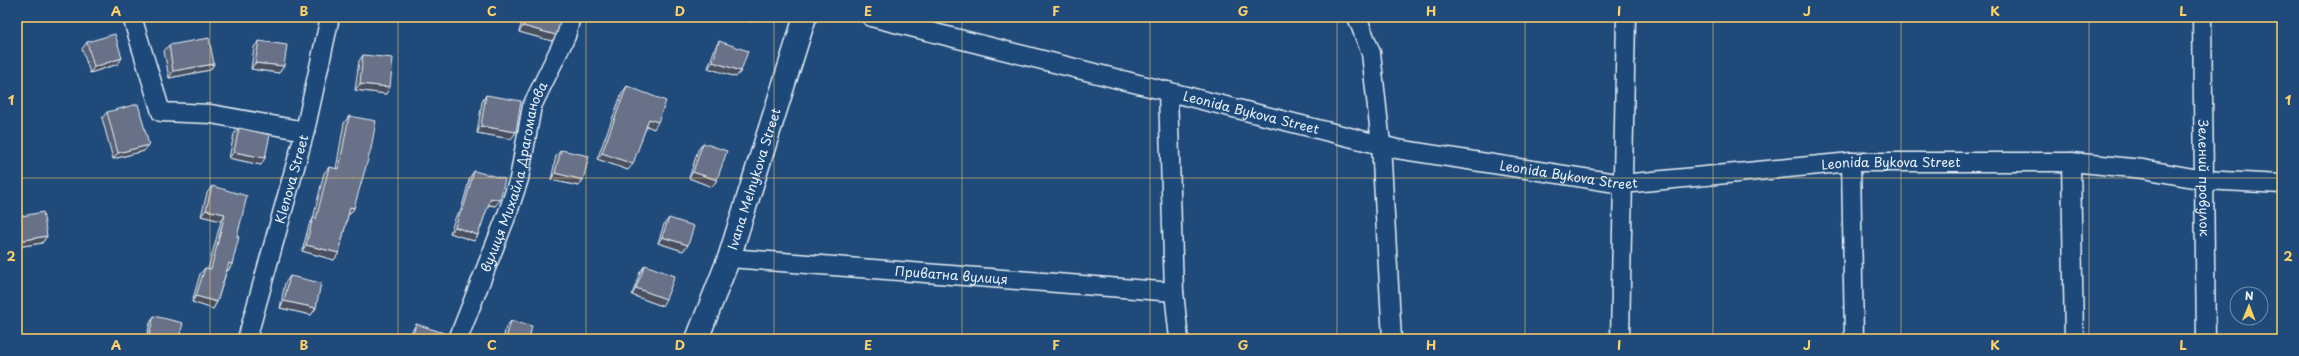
<svg xmlns="http://www.w3.org/2000/svg" width="2299" height="356" viewBox="0 0 2299 356" font-family="'Playpen Sans',sans-serif">
  <style>
    .lines { fill: none; stroke-linecap: round; stroke-linejoin: round }
    .minor-casing { stroke: #e8f1f8; stroke-width: 21 }
    .tertiary-casing { stroke: #e8f1f8; stroke-width: 25 }
    .minor { stroke: #1f4a7a; stroke-width: 18 }
    .tertiary { stroke: #1f4a7a; stroke-width: 22 }
    .wall { fill: #596174; stroke: #e8f1f8 }
    .shaded-wall { fill: #484f5e; stroke: #e8f1f8 }
    .building { fill: #677187; stroke: #e8f1f8 }
    .grid { fill: none; stroke: #ffd166; stroke-width: 1; stroke-opacity: 0.55 }
    .labels { text-anchor: middle; stroke-width: 3; stroke-linejoin: round; paint-order: stroke }
    .street-label { font-size: 13px; fill: #e8f1f8; stroke: #1f4a7a }
    .neatline { fill: none; stroke: #ffd166; stroke-width: 1.5 }
    .grid-label { font-size: 13px; text-anchor: middle; font-weight: bold; fill: #ffd166 }
  </style>
  <rect width="100%" height="100%" fill="#1f4a7a"/>
  <filter id="ink" filterUnits="userSpaceOnUse"><feTurbulence type="fractalNoise" baseFrequency=".025" numOctaves="2"/><feDisplacementMap in="SourceGraphic" scale="8" xChannelSelector="R" yChannelSelector="G"/><feConvolveMatrix kernelMatrix="1 2 1 2 8 2 1 2 1" color-interpolation-filters="sRGB"/></filter>
  <g filter="url(#ink)">
    <g class="lines">
      <defs>
        <g id="minor">
          <polyline points="132,17 161,112 211,114 305,131"/>
          <path id="s1" d="M871 17 1397 149 1622 184 1851 162H2071L2143 169 2204 180 2282 184"/>
          <polyline points="1357,17 1371,53 1381,144 1392,339"/>
          <path id="s2" d="M2202 17 2206 339"/>
          <polyline points="1168,91 1174,292 1179,339"/>
          <polyline points="1851,162 1854,339"/>
          <polyline points="2071,162 2074,339"/>
          <path id="s3" d="M729 258 1174 292"/>
          <path id="s4" d="M247 339 305 131 330 17"/>
          <path id="s5" d="M458 339 508 212 519 179 532 106 566 36 571 17"/>
          <polyline points="1620,339 1626,17"/>
        </g>
        <g id="tertiary">
          <path id="s6" d="M697 339 729 258 805 17"/>
        </g>
      </defs>
      <use href="#minor" class="minor-casing"/>
      <use href="#tertiary" class="tertiary-casing"/>
      <use href="#minor" class="minor"/>
      <use href="#tertiary" class="tertiary"/>
    </g>
    <g class="wall">
      <polygon points="523,17 562,17 556,35 552,41 519,32"/>
      <polygon points="259,41 284,66 279,73 251,69 254,47"/>
      <polygon points="719,41 741,71 736,77 708,68 715,48"/>
      <polygon points="87,42 118,64 90,73 82,49"/>
      <polygon points="169,45 214,64 210,70 169,78 164,51"/>
      <polygon points="363,55 386,94 355,90 359,61"/>
      <polygon points="627,86 654,129 647,126 628,170 597,159 622,93"/>
      <polygon points="486,95 511,139 477,133 482,102"/>
      <polygon points="107,112 144,151 113,159 102,118"/>
      <polygon points="349,116 354,208 350,214 348,214 339,253 334,260 302,251 309,225 313,219 324,173 329,167 336,169 344,123"/>
      <polygon points="239,128 261,165 229,158 234,134"/>
      <polygon points="703,143 717,180 712,187 689,178 698,150"/>
      <polygon points="561,150 579,186 551,180 556,156"/>
      <polygon points="474,171 495,206 488,205 478,235 474,241 450,233 456,216 461,210 470,177"/>
      <polygon points="212,186 237,237 232,264 228,271 227,270 217,302 213,309 192,302 200,274 205,268 208,269 221,221 201,216 207,193"/>
      <polygon points="17,217 47,236 42,243 17,247"/>
      <polygon points="669,218 688,245 683,251 658,243 664,224"/>
      <polygon points="645,265 662,306 632,295 640,272"/>
      <polygon points="290,276 316,308 311,315 280,308 285,283"/>
      <polygon points="154,316 179,339 146,339 150,323"/>
      <polygon points="511,321 529,339 503,339 506,327"/>
      <polygon points="416,324 443,339 409,339 412,331"/>
    </g>
    <g class="shaded-wall">
      <polygon points="737,17 756,17 752,22"/>
      <polygon points="523,26 556,35 552,41 519,32"/>
      <polygon points="122,58 118,64 90,73 94,67"/>
      <polygon points="713,62 741,71 736,77 708,68"/>
      <polygon points="255,63 284,66 279,73 251,69"/>
      <polygon points="214,64 210,70 169,78 173,71"/>
      <polygon points="360,84 390,87 386,94 355,90"/>
      <polygon points="649,119 658,122 654,129 645,125"/>
      <polygon points="481,126 516,132 511,139 477,133"/>
      <polygon points="149,145 144,151 113,159 118,153"/>
      <polygon points="234,152 265,158 261,165 229,158"/>
      <polygon points="602,153 633,164 628,170 597,159"/>
      <polygon points="693,172 717,180 712,187 689,178"/>
      <polygon points="555,173 583,180 579,186 551,180"/>
      <polygon points="491,198 500,200 495,206 486,204"/>
      <polygon points="350,207 354,208 350,214 346,213"/>
      <polygon points="206,210 225,214 221,221 201,216"/>
      <polygon points="455,227 478,235 474,241 450,233"/>
      <polygon points="47,236 42,243 17,247 17,244 19,241"/>
      <polygon points="662,237 688,245 683,251 658,243"/>
      <polygon points="306,245 339,253 334,260 302,251"/>
      <polygon points="229,263 232,264 228,271 225,270"/>
      <polygon points="636,288 666,299 662,306 632,295"/>
      <polygon points="196,296 217,302 213,309 192,302"/>
      <polygon points="284,301 316,308 311,315 280,308"/>
    </g>
    <g class="building">
      <polygon points="526,17 562,17 556,35 523,26"/>
      <polygon points="115,34 122,58 94,67 87,42"/>
      <polygon points="209,38 214,64 173,71 169,45"/>
      <polygon points="259,41 287,45 284,66 255,63"/>
      <polygon points="719,41 748,51 741,71 713,62"/>
      <polygon points="363,55 393,58 390,87 360,84"/>
      <polygon points="627,86 666,101 658,122 649,119 633,164 602,153"/>
      <polygon points="486,95 521,101 516,132 481,126"/>
      <polygon points="138,104 149,145 118,153 107,112"/>
      <polygon points="17,112 20,119 17,120"/>
      <polygon points="349,116 376,121 371,149 354,208 350,207 339,253 306,245 313,218 316,219 329,167 339,169"/>
      <polygon points="239,128 270,135 265,158 234,152"/>
      <polygon points="703,143 727,151 717,180 693,172"/>
      <polygon points="561,150 589,156 583,180 555,173"/>
      <polygon points="474,171 505,179 500,200 491,198 478,235 455,227 461,210 463,210"/>
      <polygon points="212,186 247,196 237,237 239,237 232,264 229,263 217,302 196,296 205,268 211,269 225,214 206,210"/>
      <polygon points="43,212 47,236 19,241 17,230 17,217"/>
      <polygon points="669,218 694,226 688,245 662,237"/>
      <polygon points="645,265 675,276 666,299 636,288"/>
      <polygon points="290,276 321,283 316,308 284,301"/>
      <polygon points="154,316 183,323 179,339 174,339 169,338 169,339 148,339"/>
      <polygon points="511,321 532,326 529,339 506,339"/>
      <polygon points="416,324 444,333 443,339 412,339"/>
    </g>
  </g>
  <path class="grid" d="M210 17V339M398 17V339M586 17V339M774 17V339M962 17V339M1150 17V339M1337 17V339M1525 17V339M1713 17V339M1901 17V339M2089 17V339M17 178H2282"/>
  <g class="labels">
    <g class="street-label">
      <text dy="5" stroke="none"><textPath href="#s1" startOffset="392">Leonida Bykova Street</textPath></text>
      <text dy="5" stroke="none"><textPath href="#s1" startOffset="1040">Leonida Bykova Street</textPath></text>
      <text dy="5" stroke="none"><textPath href="#s1" startOffset="716">Leonida Bykova Street</textPath></text>
      <text dy="5" stroke="none"><textPath href="#s5" startOffset="172">вулиця Михайла Драгоманова</textPath></text>
      <text dy="5" stroke="none"><textPath href="#s2" startOffset="161">Зелений провулок</textPath></text>
      <text dy="5" stroke="none"><textPath href="#s4" startOffset="166">Klenova Street</textPath></text>
      <text dy="5" stroke="none"><textPath href="#s6" startOffset="170">Ivana Melnykova Street</textPath></text>
      <text dy="5" stroke="none"><textPath href="#s3" startOffset="223">Приватна вулиця</textPath></text>
    </g>
  </g>
  <rect width="2299" height="356" fill="none" stroke="#1f4a7a" stroke-width="44"/>
  <g transform="translate(2249 306) rotate(1)"><circle r="19" fill="#1f4a7a" stroke="#6f8dac"/>
  <path d="M0-3L7 15L0 10L-7 15Z" fill="#ffd166"/>
  <text y="-6" font-size="11" font-weight="bold" text-anchor="middle" fill="#e8f1f8">N</text>
  </g>
  <rect x="22" y="22" width="2255" height="312" class="neatline"/>
  <g class="grid-label">
    <text x="116" y="16">A</text>
    <text x="304" y="16">B</text>
    <text x="492" y="16">C</text>
    <text x="680" y="16">D</text>
    <text x="868" y="16">E</text>
    <text x="1056" y="16">F</text>
    <text x="1243" y="16">G</text>
    <text x="1431" y="16">H</text>
    <text x="1619" y="16">I</text>
    <text x="1807" y="16">J</text>
    <text x="1995" y="16">K</text>
    <text x="2183" y="16">L</text>
    <text x="11" y="105">1</text>
    <text x="2288" y="105">1</text>
    <text x="11" y="261">2</text>
    <text x="2288" y="261">2</text>
    <text x="116" y="350">A</text>
    <text x="304" y="350">B</text>
    <text x="492" y="350">C</text>
    <text x="680" y="350">D</text>
    <text x="868" y="350">E</text>
    <text x="1056" y="350">F</text>
    <text x="1243" y="350">G</text>
    <text x="1431" y="350">H</text>
    <text x="1619" y="350">I</text>
    <text x="1807" y="350">J</text>
    <text x="1995" y="350">K</text>
    <text x="2183" y="350">L</text>
  </g>
</svg>
